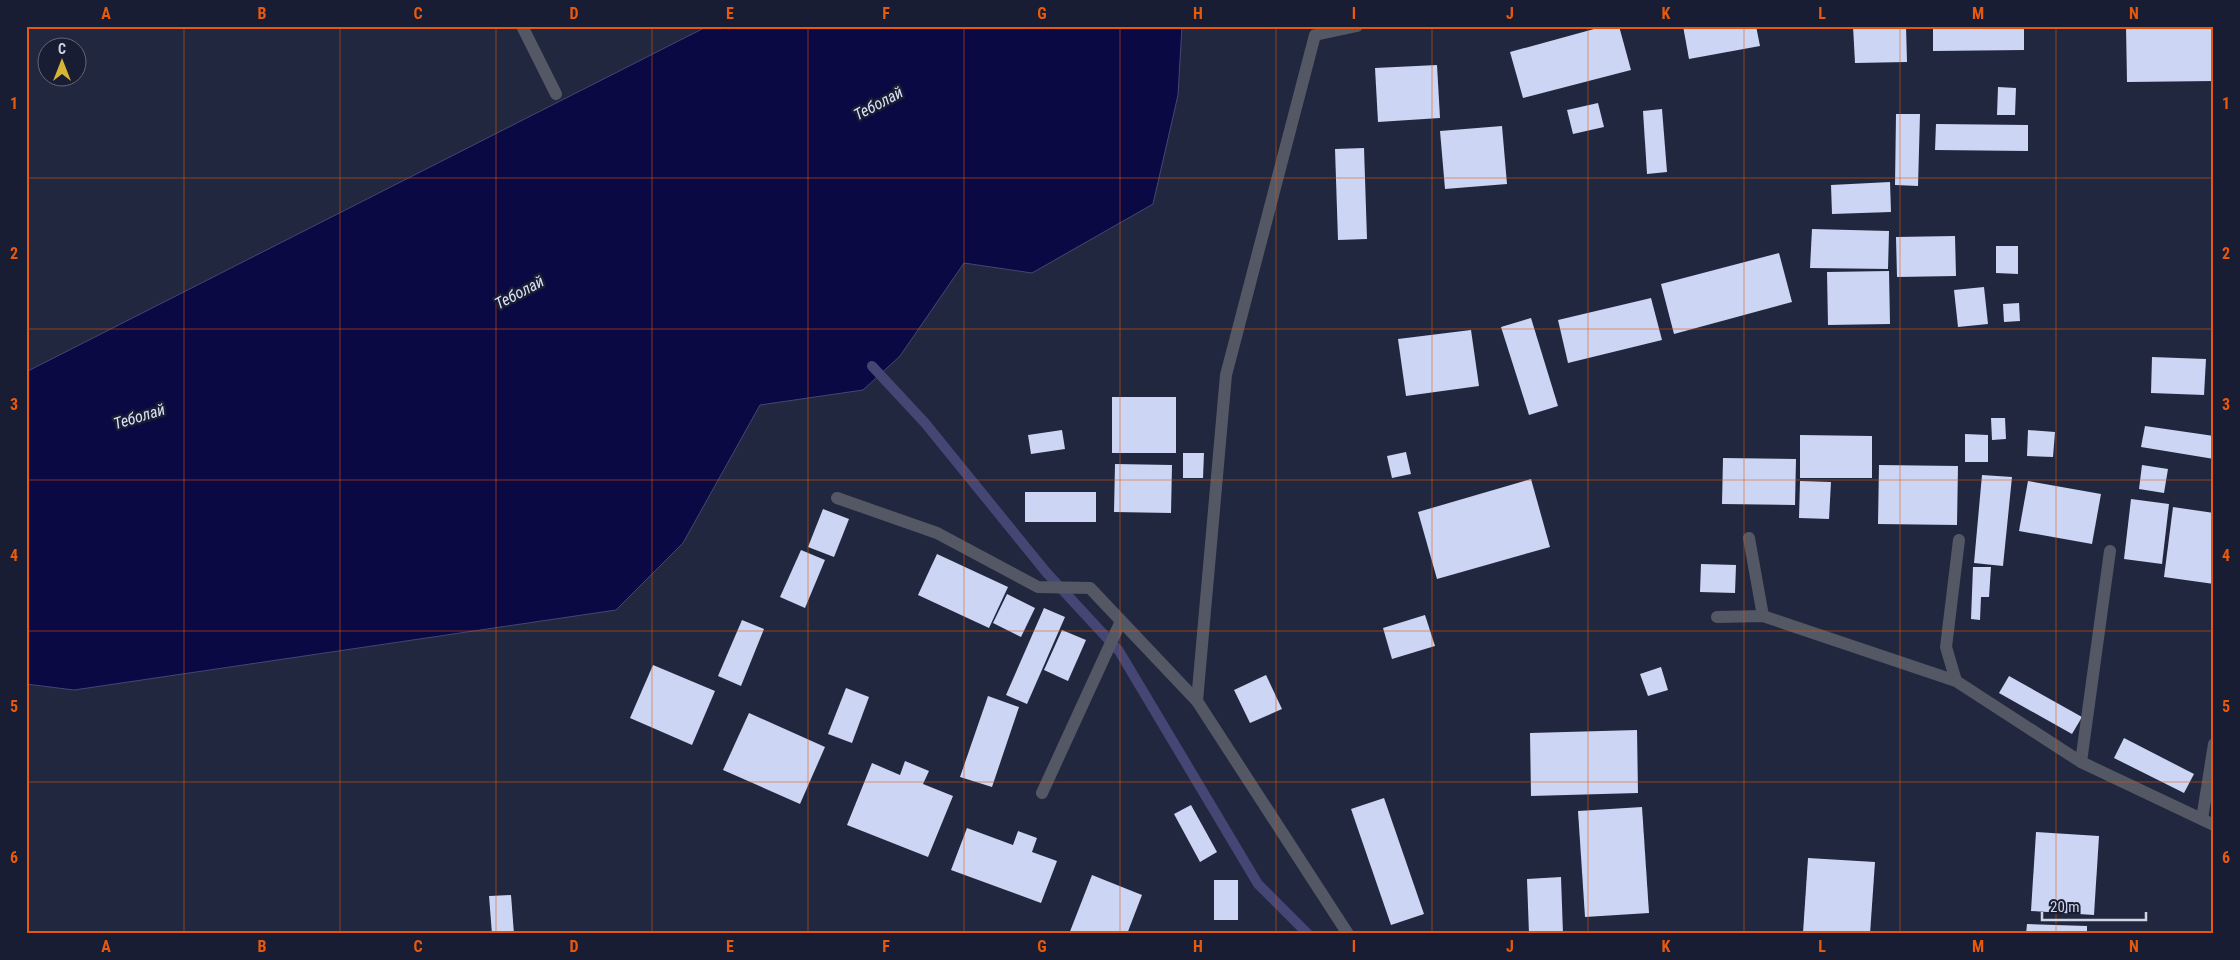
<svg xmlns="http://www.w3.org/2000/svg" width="2240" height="960" viewBox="0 0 2240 960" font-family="'Roboto Condensed',sans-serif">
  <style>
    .water { fill: #0a0943; stroke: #454673 }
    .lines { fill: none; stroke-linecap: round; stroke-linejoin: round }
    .stream { stroke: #454673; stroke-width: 10 }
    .building { fill: #ccd5f4 }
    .service { stroke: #545864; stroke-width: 12 }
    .minor { stroke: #545864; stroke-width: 12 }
    .grid { fill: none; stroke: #e8590c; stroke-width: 1; stroke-opacity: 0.55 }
    .labels { text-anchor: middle; stroke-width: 5; stroke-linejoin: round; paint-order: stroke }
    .water-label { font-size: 16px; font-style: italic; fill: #dae0f3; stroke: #181d34 }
    .neatline { fill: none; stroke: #e8590c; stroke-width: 2 }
    .grid-label { font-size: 16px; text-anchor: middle; font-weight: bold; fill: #e8590c }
  </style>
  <rect width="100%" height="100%" fill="#21273e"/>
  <polygon class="water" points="708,26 1182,26 1178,95 1153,204 1032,273 964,263 900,356 863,390 760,405 683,543 616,610 74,690 26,684 26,372"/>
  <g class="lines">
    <polyline class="stream" points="872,366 925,423 1046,572 1119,651 1258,884 1308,934"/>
  </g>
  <g class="building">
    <polygon points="1605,26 1619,26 1631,70 1523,98 1510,52"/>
    <polygon points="1683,26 1756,26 1760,46 1689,59"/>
    <polygon points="1853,26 1906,26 1907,62 1855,63"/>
    <polygon points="1933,26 2024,26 2024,50 1933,51"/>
    <polygon points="2126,26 2214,26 2214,81 2127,82"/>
    <polygon points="1437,65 1440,118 1378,122 1375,68"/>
    <polygon points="1998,87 2016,88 2015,115 1997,115"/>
    <polygon points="1598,103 1604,127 1573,134 1567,110"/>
    <polygon points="1662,109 1667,172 1647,174 1643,111"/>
    <polygon points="1896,114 1920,114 1918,186 1895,185"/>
    <polygon points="1936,124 2028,125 2028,151 1935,150"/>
    <polygon points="1502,126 1507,184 1445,189 1440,131"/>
    <polygon points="1364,148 1367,239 1338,240 1335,149"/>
    <polygon points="1890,182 1891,212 1832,214 1831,185"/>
    <polygon points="1812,229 1889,231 1888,269 1810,268"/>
    <polygon points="1955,236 1956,276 1897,277 1896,237"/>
    <polygon points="1996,246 2018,246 2018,274 1996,273"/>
    <polygon points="1779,253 1792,302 1674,334 1661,284"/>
    <polygon points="1889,271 1890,324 1828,325 1827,272"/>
    <polygon points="1984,287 1988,324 1958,327 1954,290"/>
    <polygon points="1651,298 1662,340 1568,363 1558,320"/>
    <polygon points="2019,303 2020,321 2004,322 2003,304"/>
    <polygon points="1531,318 1558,406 1529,415 1501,327"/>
    <polygon points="1471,330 1479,386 1406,396 1398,339"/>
    <polygon points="2152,357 2206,359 2204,395 2151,393"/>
    <rect x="1112" y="397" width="64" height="56"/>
    <polygon points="1991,418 2005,418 2006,439 1992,440"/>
    <polygon points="2145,426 2214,436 2214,459 2141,447"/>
    <polygon points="1062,430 1065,449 1031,454 1028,435"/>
    <polygon points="2028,430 2055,432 2053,457 2027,456"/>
    <polygon points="1965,434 1988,435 1988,462 1965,462"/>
    <polygon points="1800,435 1872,436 1872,478 1800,478"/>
    <polygon points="1406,452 1411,474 1392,478 1387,456"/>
    <polygon points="1183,453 1204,453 1203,478 1183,478"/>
    <polygon points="1723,458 1796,459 1795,505 1722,504"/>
    <polygon points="1115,464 1172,465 1171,513 1114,512"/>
    <polygon points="1879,465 1958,466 1957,525 1878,524"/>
    <polygon points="2142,465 2168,469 2164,493 2139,489"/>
    <polygon points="1982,475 2012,477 2003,566 1974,563"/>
    <polygon points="1531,479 1550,547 1437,579 1418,512"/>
    <polygon points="1800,481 1831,482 1829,519 1799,518"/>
    <polygon points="2028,481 2101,494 2092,544 2019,531"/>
    <rect x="1025" y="492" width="71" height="30"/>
    <polygon points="2131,499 2169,504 2162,564 2124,559"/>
    <polygon points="2173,507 2214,513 2214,584 2164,577"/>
    <polygon points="823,509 849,519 834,557 808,547"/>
    <polygon points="801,550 825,560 805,608 780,597"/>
    <polygon points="937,554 1008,587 989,628 918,595"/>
    <polygon points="1701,564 1736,565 1735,593 1700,592"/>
    <polygon points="1973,567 1991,567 1989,597 1981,597 1980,620 1971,619"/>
    <polygon points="1007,594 1035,608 1021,637 993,623"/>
    <polygon points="1044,608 1065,617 1027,704 1006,695"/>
    <polygon points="1425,615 1435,646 1392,659 1383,628"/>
    <polygon points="742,620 764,629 741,686 718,676"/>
    <polygon points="1062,630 1086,640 1068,681 1044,670"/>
    <polygon points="653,665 715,691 692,745 630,718"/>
    <polygon points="1661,667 1668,690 1648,696 1640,674"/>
    <polygon points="1266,675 1282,709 1250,723 1234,690"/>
    <polygon points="2009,676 2082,717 2072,734 1999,693"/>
    <polygon points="846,688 869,697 852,743 828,734"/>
    <polygon points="988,696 1019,707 992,787 960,777"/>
    <polygon points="749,713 825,747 800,804 723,770"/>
    <polygon points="1637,730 1638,793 1531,796 1530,733"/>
    <polygon points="2124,738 2194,774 2184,793 2114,758"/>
    <polygon points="905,761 929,771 923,784 953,796 928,857 847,825 872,763 900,775"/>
    <polygon points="1384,798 1424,914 1391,925 1351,809"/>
    <polygon points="1191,805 1217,852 1200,862 1174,814"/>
    <polygon points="1642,807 1649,913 1585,917 1578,811"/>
    <polygon points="967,828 1013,845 1018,831 1037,838 1032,852 1057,861 1041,903 951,870"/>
    <polygon points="2036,832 2099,836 2094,915 2031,911"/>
    <polygon points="1808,858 1875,862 1870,934 1803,933"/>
    <polygon points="1092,875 1142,895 1127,934 1069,934"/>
    <polygon points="1561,877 1563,934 1529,934 1527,879"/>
    <rect x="1214" y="880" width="24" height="40"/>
    <polygon points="511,895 514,934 492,934 489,896"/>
    <polygon points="2027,924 2087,926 2087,934 2026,934"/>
  </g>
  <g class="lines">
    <g class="service">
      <polyline points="837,498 937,533 1038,587 1090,588 1197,701"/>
      <polyline points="1749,538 1763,616"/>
      <polyline points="1956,681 1946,647 1959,540"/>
      <polyline points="2081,762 2110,551"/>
      <polyline points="1042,793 1121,621"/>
      <polyline points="2202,819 2214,744"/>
    </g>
    <g class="minor">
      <polyline points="522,26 556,94"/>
      <polyline points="1717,617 1763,616 1956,681 2081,762 2214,825"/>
      <polyline points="1348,934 1197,701 1226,375 1315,35 1357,26"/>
    </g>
  </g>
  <path class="grid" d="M184 26V934M340 26V934M496 26V934M652 26V934M808 26V934M964 26V934M1120 26V934M1276 26V934M1432 26V934M1588 26V934M1744 26V934M1900 26V934M2056 26V934M26 178H2214M26 329H2214M26 480H2214M26 631H2214M26 782H2214"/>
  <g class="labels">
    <g class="water-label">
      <text transform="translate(878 103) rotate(-28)" y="6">Теболай</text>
      <text transform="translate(519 292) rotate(-28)" y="6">Теболай</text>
      <text transform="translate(139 416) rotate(-17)" y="6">Теболай</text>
    </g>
  </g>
  <rect width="2240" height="960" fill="none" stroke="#181d34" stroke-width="55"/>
  <g transform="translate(62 62)"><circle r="24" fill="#181d34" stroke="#62667a"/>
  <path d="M0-4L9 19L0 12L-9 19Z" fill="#d8b434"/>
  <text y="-8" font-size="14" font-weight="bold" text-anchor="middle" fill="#d0d4e4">С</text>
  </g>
  <path d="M2042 912v8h104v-8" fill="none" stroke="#d0d4e4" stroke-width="2.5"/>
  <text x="2050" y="912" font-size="15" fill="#d0d4e4" stroke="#181d34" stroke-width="4" paint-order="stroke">20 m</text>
  <rect x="28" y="28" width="2184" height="904" class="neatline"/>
  <g class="grid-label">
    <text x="106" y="19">A</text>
    <text x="262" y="19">B</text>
    <text x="418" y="19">C</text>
    <text x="574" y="19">D</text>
    <text x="730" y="19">E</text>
    <text x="886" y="19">F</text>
    <text x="1042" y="19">G</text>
    <text x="1198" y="19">H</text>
    <text x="1354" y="19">I</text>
    <text x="1510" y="19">J</text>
    <text x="1666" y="19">K</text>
    <text x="1822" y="19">L</text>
    <text x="1978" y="19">M</text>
    <text x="2134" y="19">N</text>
    <text x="14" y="109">1</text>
    <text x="2226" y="109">1</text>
    <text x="14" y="259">2</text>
    <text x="2226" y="259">2</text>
    <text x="14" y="410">3</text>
    <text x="2226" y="410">3</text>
    <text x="14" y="561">4</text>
    <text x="2226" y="561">4</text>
    <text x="14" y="712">5</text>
    <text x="2226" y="712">5</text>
    <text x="14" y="863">6</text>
    <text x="2226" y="863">6</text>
    <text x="106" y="952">A</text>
    <text x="262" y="952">B</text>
    <text x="418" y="952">C</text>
    <text x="574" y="952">D</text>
    <text x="730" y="952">E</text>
    <text x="886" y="952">F</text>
    <text x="1042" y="952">G</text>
    <text x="1198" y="952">H</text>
    <text x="1354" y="952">I</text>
    <text x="1510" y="952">J</text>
    <text x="1666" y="952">K</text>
    <text x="1822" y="952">L</text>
    <text x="1978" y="952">M</text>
    <text x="2134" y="952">N</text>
  </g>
</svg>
